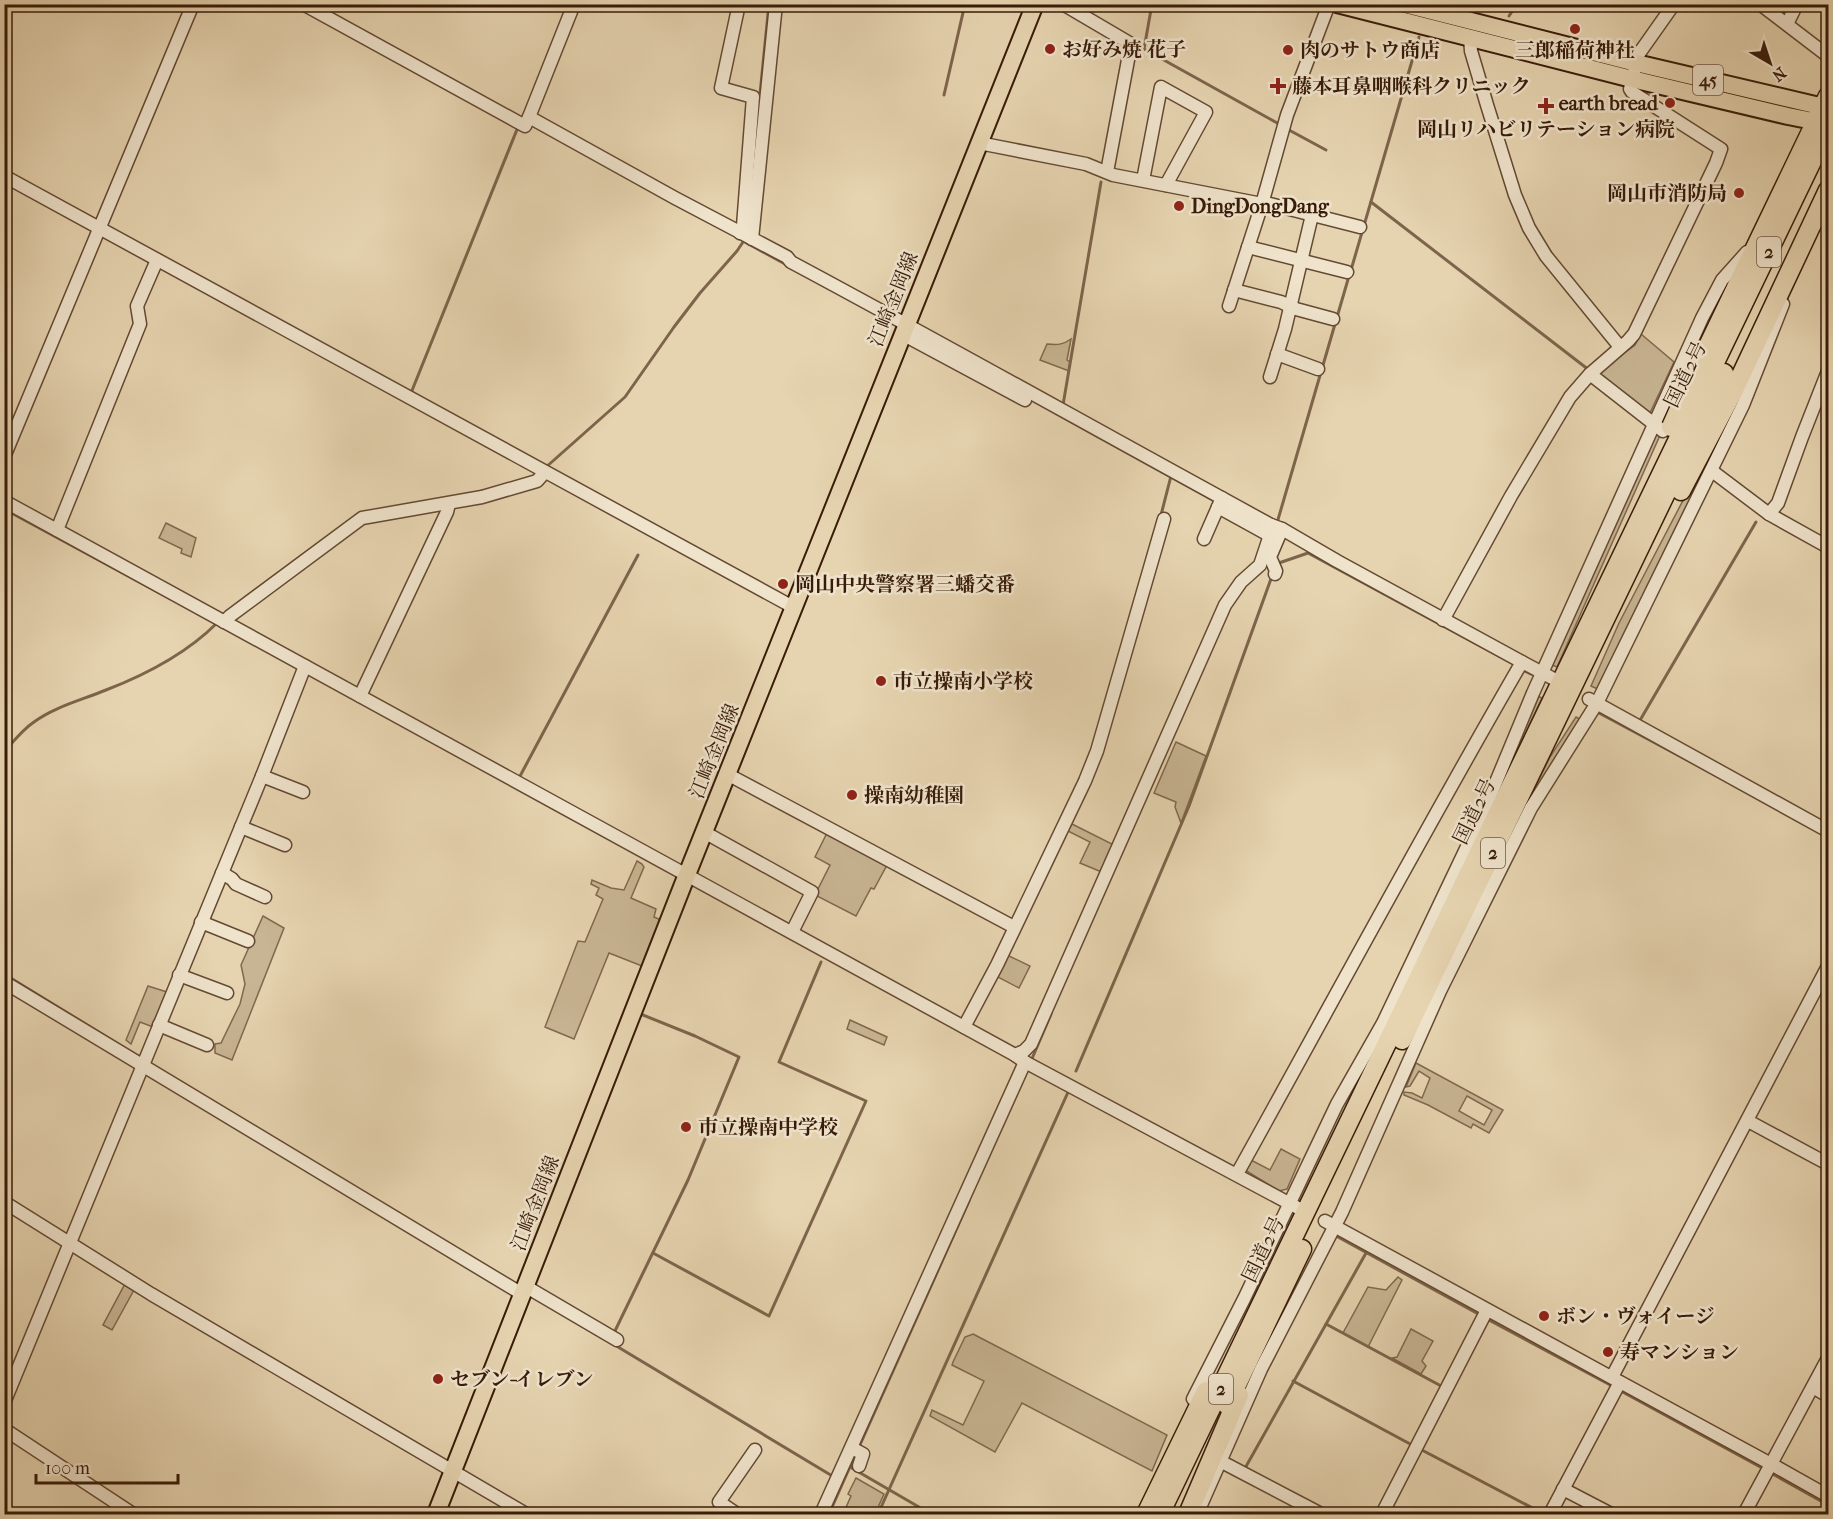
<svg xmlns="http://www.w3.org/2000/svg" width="1833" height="1519" viewBox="0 0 1833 1519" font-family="'IM FELL French Canon','Noto Serif JP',serif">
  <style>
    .green { fill: #c8b593; stroke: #80684e; stroke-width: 1.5; fill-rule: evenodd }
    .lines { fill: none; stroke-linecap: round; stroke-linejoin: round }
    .stream { stroke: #7d644b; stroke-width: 3 }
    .minor-casing { stroke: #644932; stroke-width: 15 }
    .major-casing { stroke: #381b08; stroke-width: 20 }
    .highway-casing { stroke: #381b08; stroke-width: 21 }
    .minor { stroke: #efe3cc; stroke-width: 12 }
    .major { stroke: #e6d4b0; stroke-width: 16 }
    .highway { stroke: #e6d4b0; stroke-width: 18 }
    .poi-dot { fill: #8f2418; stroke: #efe3cc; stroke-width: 2 }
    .labels { text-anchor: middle; stroke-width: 5; stroke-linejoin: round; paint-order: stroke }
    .shield { fill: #efe3cc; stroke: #6f5743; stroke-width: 1.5 }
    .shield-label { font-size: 18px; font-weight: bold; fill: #381b08 }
    .poi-label { font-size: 20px; font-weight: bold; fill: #381b08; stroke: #efe3cc; text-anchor: start }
    .street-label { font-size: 20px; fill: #381b08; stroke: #efe3cc }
  </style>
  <rect width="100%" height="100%" fill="#e6d4b0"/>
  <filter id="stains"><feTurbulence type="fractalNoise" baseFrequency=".00333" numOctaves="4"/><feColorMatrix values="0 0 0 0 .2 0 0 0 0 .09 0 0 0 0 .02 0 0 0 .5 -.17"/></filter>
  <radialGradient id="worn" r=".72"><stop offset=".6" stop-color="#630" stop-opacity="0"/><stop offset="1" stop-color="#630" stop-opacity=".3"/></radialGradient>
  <g class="green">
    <polygon points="1641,334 1674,362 1649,415 1598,375 1599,372 1635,345"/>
    <path d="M1071 339 1067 360 1070 362 1069 371 1040 360 1047 344C1057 345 1063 345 1071 339Z"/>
    <polygon points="1655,432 1661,433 1557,667 1550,664"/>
    <polygon points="1702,464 1706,467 1600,690 1591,686 1619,623"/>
    <polygon points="166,523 196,538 191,557 181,553 182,549 159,538"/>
    <polygon points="1536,695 1542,698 1501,785"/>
    <polygon points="1576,717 1583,721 1529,803 1528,801 1550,757"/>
    <polygon points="1176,742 1206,756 1181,823 1175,807 1176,802 1154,793"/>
    <polygon points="1070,823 1116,846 1104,873 1080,863 1090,842 1064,829"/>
    <polygon points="827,833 887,865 874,889 871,888 856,916 815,895 830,865 815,857"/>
    <polygon points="637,861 642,864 644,867 631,898 656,909 654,917 661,920 642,966 609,953 574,1039 545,1027 578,941 585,942 603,899 596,895 599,888 591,884 592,880 611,888 624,890"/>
    <polygon points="263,916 284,928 232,1060 215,1053 215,1044 221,1043 240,1004 245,984 241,965"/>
    <polygon points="1005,954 1030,966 1019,988 994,975"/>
    <polygon points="148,986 167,992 153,1027 140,1022 131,1044 126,1040"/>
    <polygon points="850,1020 887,1037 884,1045 847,1029"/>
    <path d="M1416 1063 1503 1110 1489 1133 1473 1124 1471 1128 1428 1105 1404 1095V1092L1412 1093 1422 1098 1430 1078 1419 1071 1410 1086 1406 1087ZM1467 1096 1492 1110 1484 1125 1459 1111Z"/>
    <polygon points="1281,1149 1300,1159 1287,1189 1279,1191 1245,1170 1251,1160 1270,1170"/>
    <polygon points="1398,1277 1402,1280 1368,1347 1343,1333 1368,1287 1386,1290"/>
    <polygon points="126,1282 148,1299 134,1290 112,1330 103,1325"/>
    <polygon points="1411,1329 1433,1341 1422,1361 1426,1366 1421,1374 1392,1358 1397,1357"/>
    <polygon points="973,1334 1167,1435 1152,1471 1022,1403 995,1452 930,1416 932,1410 963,1425 984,1381 952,1365 953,1362 965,1337"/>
    <polygon points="856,1478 884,1494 875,1514 843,1514 851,1496 848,1494"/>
  </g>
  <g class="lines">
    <g class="stream">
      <polyline points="1152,4 1144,49 1279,124"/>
      <polyline points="1509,16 1517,4"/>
      <polyline points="944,95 965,4"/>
      <polyline points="1289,130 1326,150"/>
      <polyline points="756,134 769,4"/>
      <polyline points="1371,202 1589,370"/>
      <polyline points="743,241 787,265"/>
      <polyline points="1351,270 1419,37"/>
      <polyline points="411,393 518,127"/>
      <polyline points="1063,405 1101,182"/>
      <polyline points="545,468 625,397 674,327 700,293 737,251 745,239"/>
      <polyline points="4,509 169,598"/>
      <polyline points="1161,515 1171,476"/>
      <polyline points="1277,523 1349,276"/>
      <polyline points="1276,564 1308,553 1517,666"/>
      <polyline points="1523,670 1531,674"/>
      <polyline points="1599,713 1719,777"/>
      <polyline points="1639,722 1756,522"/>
      <path d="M4 752C14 741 22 730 34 722 54 707 82 700 106 690 145 675 187 653 217 623"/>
      <polyline points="519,778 638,555"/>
      <polyline points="4,974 141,1058"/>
      <polyline points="1031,1061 1051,1014"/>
      <polyline points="1076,1071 1189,806 1272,576"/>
      <polyline points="1338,1237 1482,1316"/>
      <polyline points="653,1253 769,1316 866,1101 779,1062 821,962"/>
      <polyline points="1487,1319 1614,1387"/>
      <polyline points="1326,1324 1443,1387"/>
      <polyline points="613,1335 688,1180 739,1057 695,1036 638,1013"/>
      <polyline points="613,1344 834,1477"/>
      <polyline points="1293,1381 1412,1445"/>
      <polyline points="1619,1390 1764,1469"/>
      <polyline points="859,1447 969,1201"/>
      <polyline points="1418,1448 1544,1514"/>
      <polyline points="850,1467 931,1514"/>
      <polyline points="1244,1470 1366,1253"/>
      <polyline points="1769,1472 1828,1505"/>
      <polyline points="829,1514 856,1453"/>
      <polyline points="878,1514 1069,1090"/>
      <polyline points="1392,1514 1393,1512 1398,1514"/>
    </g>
    <defs>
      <g id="minor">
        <path d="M303 4 525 126 529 117 675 198 787 257 791 262C952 348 1111 438 1271 525L1282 529 1337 561 1522 662C1424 831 1332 1003 1237 1174"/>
        <polyline points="739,4 721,88 753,97 743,226 740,233"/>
        <polyline points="1063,4 1131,44 1107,172"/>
        <polyline points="1760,4 1828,56"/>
        <polyline points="1787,24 1797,4"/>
        <polyline points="1470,37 1471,51 1487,105 1515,195 1529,228 1546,256 1620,347"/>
        <polyline points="529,117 574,4"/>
        <polyline points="979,143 1086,164 1113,175 1262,204 1270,204 1360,227"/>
        <polyline points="4,176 793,607"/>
        <polyline points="1143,180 1161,87 1206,112 1166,185"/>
        <polyline points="752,239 776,4"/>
        <polyline points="1248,247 1347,272"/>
        <polyline points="1234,290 1281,302 1296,309 1333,319"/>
        <polyline points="1229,306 1262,204 1287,115 1329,4"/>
        <polyline points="902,334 1025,400"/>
        <polyline points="1277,354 1318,369"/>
        <polyline points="1590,374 1663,431"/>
        <polyline points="1270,377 1285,329 1312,215"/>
        <polyline points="4,457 193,4"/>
        <polyline points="1712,471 1769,514 1828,547"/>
        <polyline points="1222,498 1218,507 1267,534"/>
        <polyline points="4,501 1015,1055 1025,1062 1298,1208"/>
        <polyline points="1769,514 1778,503 1802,437 1828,371"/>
        <polyline points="57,530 140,324 137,306 157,260"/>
        <polyline points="1204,539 1218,507"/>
        <polyline points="1275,574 1276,571 1270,557 1282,529"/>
        <polyline points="1443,620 1511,496 1570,397 1590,374 1628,341 1634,334 1716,163 1721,149 1632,92 1630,89 1638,55 1674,4"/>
        <polyline points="224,622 230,616 362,518 482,497 537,481 545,472"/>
        <polyline points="1522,662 1552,678"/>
        <polyline points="360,696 447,512 449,504"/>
        <polyline points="1589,699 1828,831"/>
        <polyline points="727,774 1014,927"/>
        <polyline points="262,776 303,792"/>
        <polyline points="241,827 285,845"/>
        <polyline points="704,832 812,892 792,932"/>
        <polyline points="222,873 232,879 236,884 265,897"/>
        <polyline points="201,922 248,941"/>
        <polyline points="179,975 227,993"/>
        <polyline points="4,982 522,1294"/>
        <polyline points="159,1025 207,1045"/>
        <polyline points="964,1027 997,965 1085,781 1097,751 1164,519"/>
        <polyline points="1015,1055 1024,1051 1031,1044 1225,605 1241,582 1260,565 1270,535 1267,534 1271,525"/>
        <polyline points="1748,1121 1828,1164"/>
        <polyline points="4,1202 151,1294 526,1514"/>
        <polyline points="1325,1221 1618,1381"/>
        <polyline points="525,1286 617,1340"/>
        <polyline points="1828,1358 1771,1464 1828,1496"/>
        <polyline points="1612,1377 1828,966"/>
        <polyline points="1813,1387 1828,1396"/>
        <polyline points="1193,1399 1244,1299 1337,1104 1383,1023 1484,811 1533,693 1702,318 1722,280 1747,252"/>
        <polyline points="4,1403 262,776 305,666"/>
        <polyline points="4,1429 133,1514"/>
        <polyline points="852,1448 863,1454 859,1466"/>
        <polyline points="1220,1461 1321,1514"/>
        <polyline points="1563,1489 1611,1514"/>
        <polyline points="737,1514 719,1502 755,1450"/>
        <polyline points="821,1514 1025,1062"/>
        <polyline points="1197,1514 1261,1369 1342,1212 1440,991 1531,808 1597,703 1743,405 1783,304"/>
        <polyline points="1382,1514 1487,1310"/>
        <polyline points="1550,1514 1620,1382 1771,1464 1744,1514"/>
      </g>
      <g id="major">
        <polyline points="1337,4 1632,79 1788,116 1828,124"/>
        <polyline points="1404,4 1636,63 1828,108"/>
        <polyline points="436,1514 684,882 1035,4"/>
      </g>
      <g id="highway">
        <polyline points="1671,427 1695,373 1828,96"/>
        <polyline points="1681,491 1735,388 1828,190"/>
        <polyline points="1402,1040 1724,373"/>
        <polyline points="1227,1405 1302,1249"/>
        <polyline points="1146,1514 1206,1391"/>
        <polyline points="1160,1514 1828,128"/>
        <polyline points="1188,1514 1239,1395"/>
      </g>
    </defs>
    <use href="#minor" class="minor-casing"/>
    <use href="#major" class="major-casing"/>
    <use href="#highway" class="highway-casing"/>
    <use href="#minor" class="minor"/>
    <use href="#major" class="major"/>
    <use href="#highway" class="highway"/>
  </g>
  <g class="poi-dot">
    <circle cx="1575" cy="29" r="6"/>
    <circle cx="1050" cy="49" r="6"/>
    <circle cx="1288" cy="50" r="6"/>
    <path d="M1275 77h6v6h6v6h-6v6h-6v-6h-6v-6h6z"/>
    <circle cx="1670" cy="103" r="6"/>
    <path d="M1543 97h6v6h6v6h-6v6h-6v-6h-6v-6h6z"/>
    <circle cx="1739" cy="193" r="6"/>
    <circle cx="1179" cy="206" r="6"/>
    <circle cx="783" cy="584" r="6"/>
    <circle cx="881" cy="681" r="6"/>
    <circle cx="852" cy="795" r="6"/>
    <circle cx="686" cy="1127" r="6"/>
    <circle cx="1544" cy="1316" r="6"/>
    <circle cx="1608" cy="1352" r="6"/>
    <circle cx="438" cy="1379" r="6"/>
  </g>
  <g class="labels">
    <g class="shield">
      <rect x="1693" y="65" width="30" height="30" rx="4.5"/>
      <rect x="1757" y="237" width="24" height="30" rx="4.5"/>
      <rect x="1481" y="838" width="24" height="30" rx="4.5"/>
      <rect x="1209" y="1374" width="24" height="30" rx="4.5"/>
    </g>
    <g class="shield-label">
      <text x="1708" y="86">45</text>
      <text x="1769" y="258">2</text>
      <text x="1493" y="859">2</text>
      <text x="1221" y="1395">2</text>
    </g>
    <g class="poi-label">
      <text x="1062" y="56">お好み焼 花子</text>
      <text x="1300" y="57">肉のサトウ商店</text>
      <text x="1575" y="57" text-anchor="middle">三郎稲荷神社</text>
      <text x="1292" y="93">藤本耳鼻咽喉科クリニック</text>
      <text x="1658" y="110" text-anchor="end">earth bread</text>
      <text x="1546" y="136" text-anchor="middle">岡山リハビリテーション病院</text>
      <text x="1727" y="200" text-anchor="end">岡山市消防局</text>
      <text x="1191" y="213">DingDongDang</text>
      <text x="795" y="591">岡山中央警察署三蟠交番</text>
      <text x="893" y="688">市立操南小学校</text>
      <text x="864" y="802">操南幼稚園</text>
      <text x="698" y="1134">市立操南中学校</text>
      <text x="1556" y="1323">ボン・ヴォイージ</text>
      <text x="1620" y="1359">寿マンション</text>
      <text x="450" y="1386">セブン-イレブン</text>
    </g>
    <g class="street-label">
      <text transform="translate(893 299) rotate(-68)" y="7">江崎金岡線</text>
      <text transform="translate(1685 374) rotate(-64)" y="7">国道2号</text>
      <text transform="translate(714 751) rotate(-68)" y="7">江崎金岡線</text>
      <text transform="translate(1474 811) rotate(-64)" y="7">国道2号</text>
      <text transform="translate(535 1203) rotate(-69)" y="7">江崎金岡線</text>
      <text transform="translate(1263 1249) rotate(-64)" y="7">国道2号</text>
    </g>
  </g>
  <rect width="1833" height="1519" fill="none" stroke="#e6d4b0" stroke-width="24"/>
  <rect x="6" y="6" width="1821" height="1507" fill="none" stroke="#381b08" stroke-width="3"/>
  <rect x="12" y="12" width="1809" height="1495" fill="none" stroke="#381b08" stroke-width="1.5"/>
  <g transform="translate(1770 63) rotate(141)" stroke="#efe3cc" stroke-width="4.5" paint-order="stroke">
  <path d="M0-4.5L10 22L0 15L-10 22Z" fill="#381b08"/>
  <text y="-9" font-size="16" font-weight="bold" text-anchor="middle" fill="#381b08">N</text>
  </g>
  <path d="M36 1474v9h142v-9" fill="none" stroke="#381b08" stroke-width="3"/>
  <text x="45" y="1474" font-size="18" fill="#381b08" stroke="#efe3cc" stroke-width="4.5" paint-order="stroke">100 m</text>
  <rect width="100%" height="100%" filter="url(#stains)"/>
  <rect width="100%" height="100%" fill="url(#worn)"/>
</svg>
